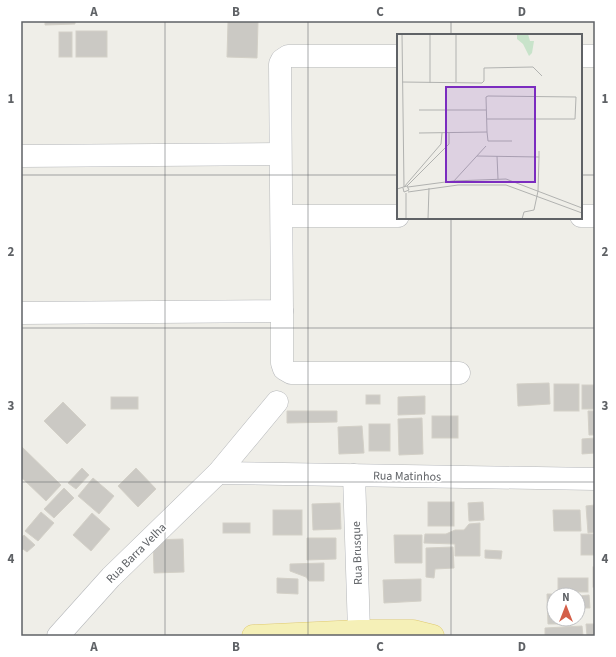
<svg xmlns="http://www.w3.org/2000/svg" width="616" height="657" viewBox="0 0 616 657" font-family="'Source Sans 3',sans-serif">
  <style>
    .building { fill: #cbc9c4; stroke: #d3d0c7 }
    .lines { fill: none; stroke-linecap: round; stroke-linejoin: round }
    .minor-casing { stroke: #b5b7ba; stroke-width: 23 }
    .major-casing { stroke: #e0ca6f; stroke-width: 23 }
    .minor { stroke: #fff; stroke-width: 22 }
    .major { stroke: #f5f0b7; stroke-width: 22 }
    .grid { fill: none; stroke: #5f6266; stroke-width: 1; stroke-opacity: 0.55 }
    .labels { text-anchor: middle; stroke-width: 3.5; stroke-linejoin: round; paint-order: stroke }
    .street-label { font-size: 12px; fill: #5f6266; stroke: #fff }
    .inset-road { fill: none; stroke: #b1b2b0; stroke-width: 1 }
    .view { fill: #7b2cbf; fill-opacity: 0.15; stroke: #7b2cbf; stroke-width: 2 }
    .inset-edge { fill: none; stroke: #5f6266; stroke-width: 2 }
    .neatline { fill: none; stroke: #5f6266; stroke-width: 1.5 }
    .grid-label { font-size: 13px; text-anchor: middle; font-weight: bold; fill: #5f6266 }
  </style>
  <rect width="100%" height="100%" fill="#efeee8"/>
  <g class="building">
    <polygon points="45,21 75,21 75,24 45,25"/>
    <polygon points="228,22 258,22 257,58 227,57"/>
    <rect x="76" y="31" width="31" height="26"/>
    <rect x="59" y="32" width="13" height="25"/>
    <polygon points="549,383 550,404 518,406 517,384"/>
    <rect x="554" y="384" width="25" height="27"/>
    <rect x="582" y="385" width="13" height="24"/>
    <rect x="366" y="395" width="14" height="9"/>
    <polygon points="425,396 425,414 398,415 398,397"/>
    <rect x="111" y="397" width="27" height="12"/>
    <polygon points="63,402 86,425 67,444 44,421"/>
    <polygon points="287,411 337,411 337,422 287,423"/>
    <polygon points="588,411 595,411 595,435 589,435"/>
    <rect x="432" y="416" width="26" height="22"/>
    <polygon points="422,418 423,454 399,455 398,419"/>
    <rect x="369" y="424" width="21" height="27"/>
    <polygon points="362,426 364,453 339,454 338,427"/>
    <polygon points="595,438 595,453 582,454 582,439"/>
    <polygon points="21,446 61,485 46,501 21,477"/>
    <polygon points="82,468 89,475 76,489 68,483"/>
    <polygon points="136,468 156,489 138,507 118,486"/>
    <polygon points="93,478 114,496 99,514 78,496"/>
    <polygon points="64,488 74,498 54,518 44,509"/>
    <rect x="428" y="502" width="26" height="24"/>
    <polygon points="483,502 484,520 469,521 468,503"/>
    <polygon points="340,503 341,529 313,530 312,504"/>
    <polygon points="595,505 595,532 588,533 586,506"/>
    <rect x="273" y="510" width="29" height="25"/>
    <polygon points="553,510 580,510 581,531 554,531"/>
    <polygon points="41,512 54,523 38,541 25,531"/>
    <polygon points="92,513 110,529 91,551 73,535"/>
    <rect x="223" y="523" width="27" height="10"/>
    <polygon points="480,523 480,556 455,556 455,544 424,543 425,534 446,534 455,530 464,530 469,524"/>
    <rect x="581" y="534" width="14" height="21"/>
    <polygon points="24,535 35,545 27,552 23,549 21,551 21,538"/>
    <polygon points="394,535 422,535 422,563 395,563"/>
    <polygon points="307,538 336,538 336,559 307,560"/>
    <polygon points="183,539 184,572 154,573 153,540"/>
    <polygon points="453,547 454,568 435,569 434,578 426,577 426,548"/>
    <polygon points="485,550 502,551 501,559 485,558"/>
    <polygon points="324,563 324,581 309,581 306,577 290,571 290,564"/>
    <rect x="593" y="567" width="2" height="20"/>
    <polygon points="277,578 298,579 298,594 277,593"/>
    <rect x="558" y="578" width="30" height="14"/>
    <polygon points="421,579 421,601 384,603 383,580"/>
    <polygon points="547,594 567,594 567,595 554,595 554,619 568,619 568,624 548,624"/>
    <polygon points="589,595 590,608 578,608 578,596"/>
    <polygon points="586,624 595,624 595,636 587,636"/>
    <polygon points="582,626 583,636 545,636 545,628"/>
  </g>
  <g class="lines">
    <defs>
      <g id="minor">
        <polyline points="581,56 595,56"/>
        <polyline points="21,156 280,154"/>
        <polyline points="282,216 398,216"/>
        <polyline points="581,216 595,216"/>
        <polyline points="282,311 282,363 284,369 291,373 459,373"/>
        <polyline points="21,313 282,311 280,64 282,60 288,56 398,56"/>
        <polyline points="218,473 595,479"/>
        <polyline points="354,475 359,631"/>
        <polyline points="58,636 111,577 218,473 277,402"/>
      </g>
      <polyline id="major" points="253,636 359,631 413,631 433,636"/>
    </defs>
    <use href="#minor" class="minor-casing"/>
    <use href="#major" class="major-casing"/>
    <use href="#minor" class="minor"/>
    <use href="#major" class="major"/>
  </g>
  <path class="grid" d="M165 21V636M308 21V636M451 21V35M21 175H398M581 175H595M451 218V636M21 328H595M21 482H595"/>
  <g class="labels">
    <g class="street-label">
      <text transform="translate(407 476) rotate(1)" y="4">Rua Matinhos</text>
      <text transform="translate(136 553) rotate(-45)" y="4">Rua Barra Velha</text>
      <text transform="translate(357 553) rotate(-92)" y="4">Rua Brusque</text>
    </g>
  </g>
  <g transform="translate(397 34)">
    <rect width="185" height="185" fill="#efeee8"/>
    <path d="M120 0H131L133 7H137L135 19 132 22 126 10 120 5Z" fill="#c8e3ca"/>
    <path class="inset-road" d="M5 0 7 153M5 48 85 49 87 47V34L136 33 145 42M59 48V0M33 49V0M22 76H89M90 98 91 107H115M22 99 90 98 89 63 91 62 179 63 178 85H90M80 122 142 123V117M100 122 101 145M56 148 89 112M10 152 52 110V99M7 153 44 110 45 99M11 153 56 147 109 145 185 174M0 155 10 152 12 156 7 158 6 154M11 158 61 151H109L185 179M9 185V159M31 185 32 154M125 185 127 178 137 176 141 157 142 123"/>
    <path class="view" d="M49 53H138V148H49Z"/>
    <rect width="185" height="185" class="inset-edge"/>
  </g>
  <rect width="616" height="657" fill="none" stroke="#ffffff" stroke-width="44"/>
  <g transform="translate(566 607)"><circle r="19" fill="#ffffff" stroke="#bfc0c2"/>
  <path d="M0-3L7 15L0 10L-7 15Z" fill="#d45f49"/>
  <text y="-6" font-size="11" font-weight="bold" text-anchor="middle" fill="#5f6266">N</text>
  </g>
  <rect x="22" y="22" width="572" height="613" class="neatline"/>
  <g class="grid-label">
    <text x="94" y="16">A</text>
    <text x="236" y="16">B</text>
    <text x="380" y="16">C</text>
    <text x="522" y="16">D</text>
    <text x="11" y="103">1</text>
    <text x="605" y="103">1</text>
    <text x="11" y="256">2</text>
    <text x="605" y="256">2</text>
    <text x="11" y="410">3</text>
    <text x="605" y="410">3</text>
    <text x="11" y="563">4</text>
    <text x="605" y="563">4</text>
    <text x="94" y="651">A</text>
    <text x="236" y="651">B</text>
    <text x="380" y="651">C</text>
    <text x="522" y="651">D</text>
  </g>
</svg>
